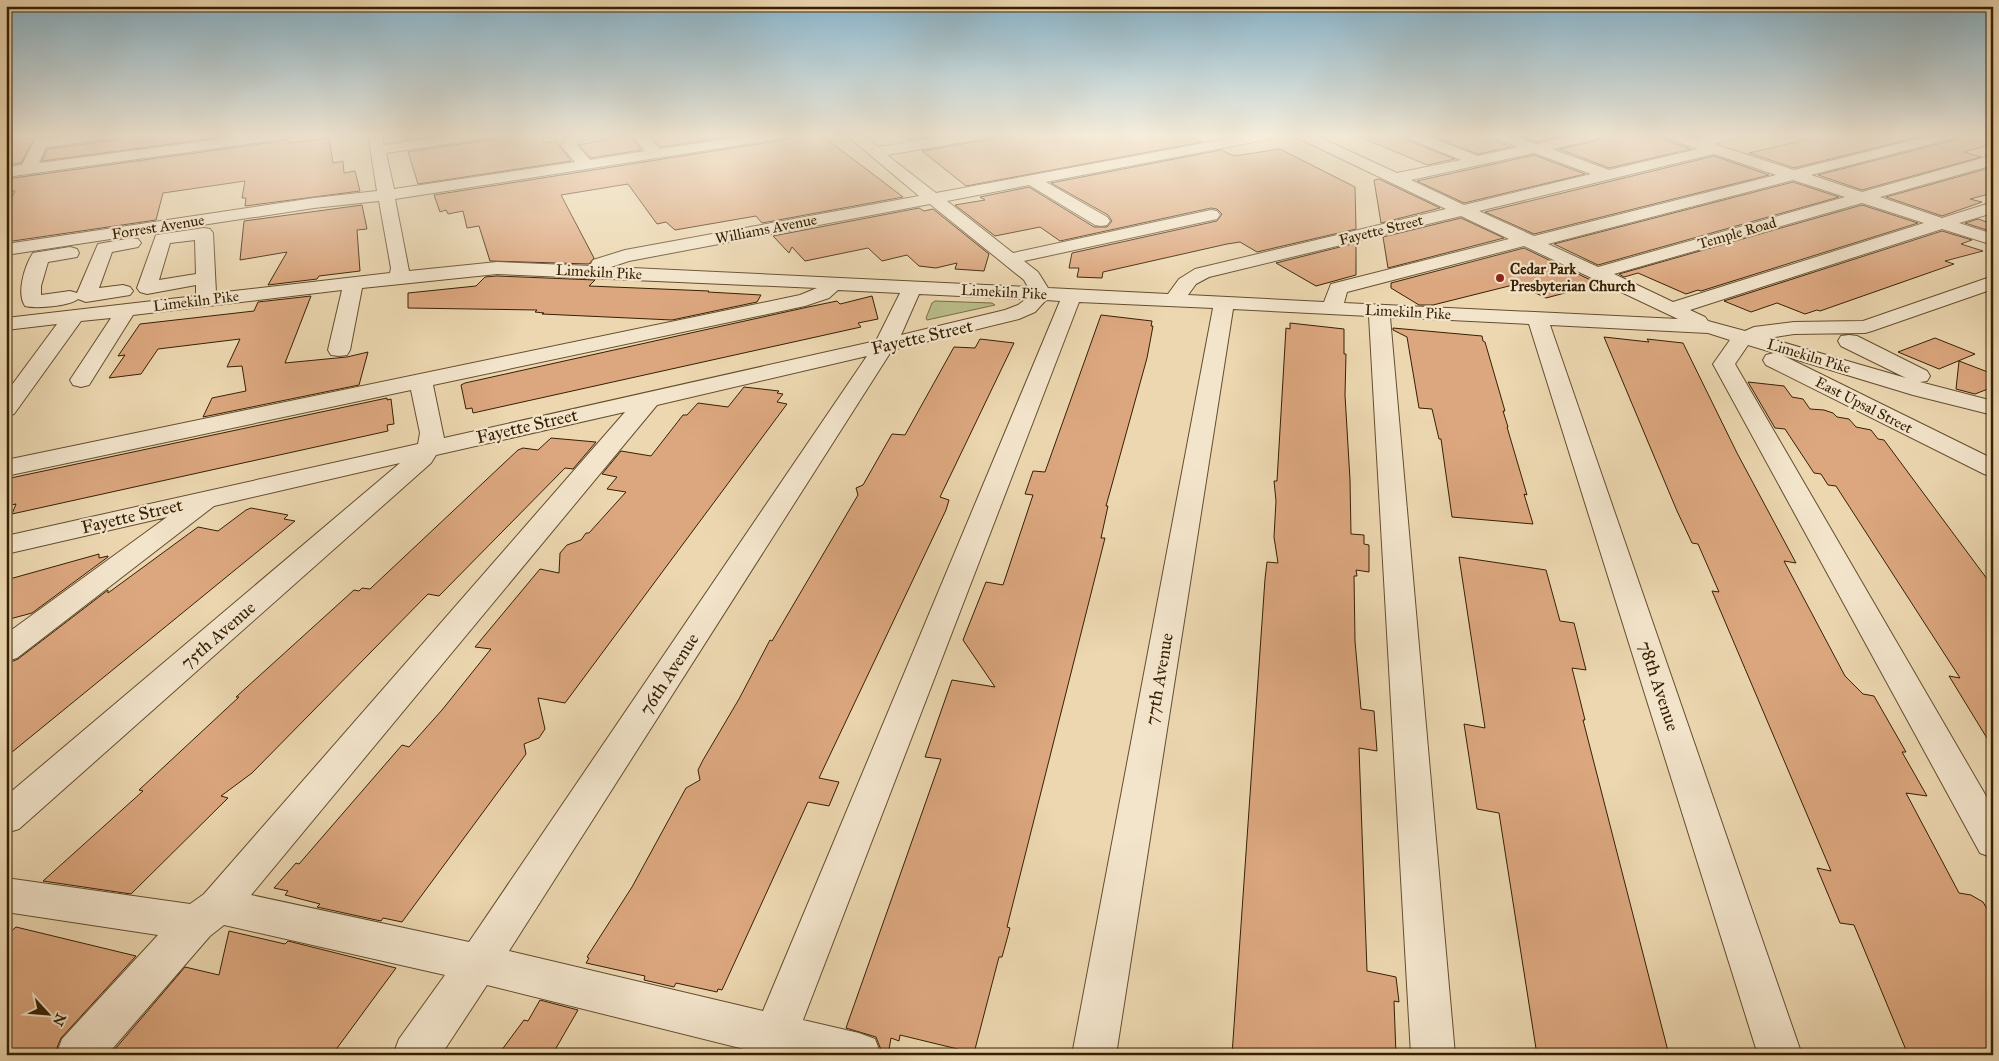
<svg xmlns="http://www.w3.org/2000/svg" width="1999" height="1061" viewBox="0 0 1999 1061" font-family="'IM FELL Great Primer',serif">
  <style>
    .green { fill: #babd8a; stroke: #786e46 }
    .building { fill: #dca77f; stroke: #372003 }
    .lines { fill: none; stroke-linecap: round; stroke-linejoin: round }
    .minor-casing { stroke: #644e2e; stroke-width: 2 }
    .minor { fill: #f3e5cc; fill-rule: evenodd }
    .poi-dot { fill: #8f2418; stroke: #f3e5cc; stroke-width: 2 }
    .labels { text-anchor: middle; stroke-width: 4.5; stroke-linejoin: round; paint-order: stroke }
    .far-street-label { font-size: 15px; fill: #372003; stroke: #f3e5cc }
    .far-poi-label { font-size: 15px; font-weight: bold; fill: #372003; stroke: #f3e5cc; text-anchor: start }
    .street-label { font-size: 18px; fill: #372003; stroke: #f3e5cc }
  </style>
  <rect width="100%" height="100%" fill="#ecd7b0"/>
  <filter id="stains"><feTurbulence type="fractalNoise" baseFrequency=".004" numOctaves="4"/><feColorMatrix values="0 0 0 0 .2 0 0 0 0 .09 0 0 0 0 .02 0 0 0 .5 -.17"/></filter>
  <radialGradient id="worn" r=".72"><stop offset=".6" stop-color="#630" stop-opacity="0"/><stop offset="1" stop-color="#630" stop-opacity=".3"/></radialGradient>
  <polygon class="green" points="935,301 992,303 995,305 927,320 926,318 932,303"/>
  <g class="building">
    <polygon points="64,134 68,134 35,138 21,163 6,165 6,141"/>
    <polygon points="123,134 247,134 42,161 47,149 114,140 121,138"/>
    <polygon points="405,134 449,134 406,140"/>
    <polygon points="497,134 542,134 543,143 556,141 571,161 418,184 408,152 493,139"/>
    <polygon points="648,134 748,134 661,147"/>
    <polygon points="793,134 820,134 903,197 762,223 756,216 675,230 666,222 657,224 628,184 561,195 594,258 589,264 490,261 479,226 467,228 463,211 448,214 446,210 440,212 434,195 784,140 791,138"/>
    <polygon points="900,134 951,134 908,140"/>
    <polygon points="1025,134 1185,134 1202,142 966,186 922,151 992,139 995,136 995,139"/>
    <polygon points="1353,134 1401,134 1404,139 1455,159 1427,165"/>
    <polygon points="1426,134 1487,134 1490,139 1511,147 1478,154"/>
    <polygon points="1514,134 1574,134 1536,142"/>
    <polygon points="1599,134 1647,134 1691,149 1609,168 1559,149 1596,141 1600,137"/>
    <polygon points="1831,134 1931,134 1794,168 1749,153"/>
    <polygon points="1962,134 1993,134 1993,144 1964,152 1981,157 1862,190 1818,175 1958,139"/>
    <polygon points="630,135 641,150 591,158 579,145"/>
    <polygon points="329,138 333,163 343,161 344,173 355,171 360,191 245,206 246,198 242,198 245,181 163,193 156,220 6,242 6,209 15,191 6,191 6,179 289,140 289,143"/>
    <polygon points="1280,149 1355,187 1356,229 1257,252 1240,242 1227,244 1103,272 1102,278 1077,277 1079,268 1069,268 1072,253 1217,221 1222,214 1217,209 1211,208 1060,241 1040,227 995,236 955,205 985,200 980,197 1029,187 1094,227 1107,227 1112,221 1108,215 1051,183 1221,150 1234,156"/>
    <polygon points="1534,155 1585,174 1464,203 1417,181"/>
    <polygon points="1714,156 1769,175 1534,234 1485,212"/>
    <polygon points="1993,167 1993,193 1970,199 1982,202 1942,216 1886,197"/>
    <polygon points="1379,179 1440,208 1381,223 1374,180"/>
    <polygon points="1793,182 1839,197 1598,265 1554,244"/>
    <polygon points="362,205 367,229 357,230 360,271 319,276 317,279 268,285 287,252 240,260 244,221"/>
    <polygon points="1862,205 1918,223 1701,291 1698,290 1686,294 1638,273 1624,277 1619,274"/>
    <polygon points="919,208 924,211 933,209 989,254 984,271 955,269 957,263 936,268 919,266 907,255 882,261 868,248 805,261 792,247 789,253 773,236"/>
    <polygon points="1461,218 1504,238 1388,268 1383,237"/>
    <polygon points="1978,219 1993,224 1993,232 1965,223"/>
    <polygon points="1942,231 1972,240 1961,244 1983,251 1945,261 1954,264 1820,311 1817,310 1805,314 1777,303 1751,312 1724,301"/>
    <polygon points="1356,243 1356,275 1316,286 1276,263"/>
    <polygon points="1524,248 1599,284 1546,298 1517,284 1433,305 1419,305 1391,288 1391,283"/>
    <polygon points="497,276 595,280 589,286 709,291 708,292 761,295 757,302 672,320 542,314 544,313 535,312 537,310 408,308 408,293 476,286 485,277"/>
    <polygon points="311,296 285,363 347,357 368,352 359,385 203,417 212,398 246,391 242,366 227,367 240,339 158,349 141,374 109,378 125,355 118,356 140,324 254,311 258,302"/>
    <polygon points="872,296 878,319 858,323 861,327 473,413 472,408 466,409 461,385 465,383 808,307 837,301 840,304"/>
    <polygon points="1101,315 1152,321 1151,326 1153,326 1147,358 1106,506 1108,506 1101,538 1105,538 1007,927 1010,928 1002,957 999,957 974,1053 900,1035 899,1041 891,1038 888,1055 883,1055 876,1037 846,1028 941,759 925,757 952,680 995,687 963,640 986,582 1003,585 1033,495 1025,494 1033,471 1045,472"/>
    <polygon points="1290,323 1344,329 1344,354 1346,354 1345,395 1350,480 1351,534 1364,535 1364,544 1369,545 1369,572 1356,570 1357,576 1354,576 1355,641 1361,709 1374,711 1377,751 1359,748 1367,971 1396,977 1399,1002 1394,1001 1396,1055 1232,1055 1265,579 1267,562 1278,563 1274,537 1276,501 1274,481 1277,481 1286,328 1290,329"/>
    <polygon points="1393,328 1482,336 1483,341 1485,342 1505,411 1503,411 1508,427 1507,427 1527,495 1524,494 1533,524 1452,517 1441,439 1439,439 1432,409 1419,408 1407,337 1393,330"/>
    <polygon points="1604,337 1649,342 1647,339 1683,343 1737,453 1796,563 1784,561 1845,676 1863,694 1874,696 1906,752 1902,752 1927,796 1906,793 1959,893 1971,895 1983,902 1993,919 1993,1055 1909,1055 1906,1050 1854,925 1840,923 1817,868 1831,871 1712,591 1719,592 1698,544 1692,543 1677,511"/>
    <polygon points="1935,338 1975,354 1939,369 1898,352"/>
    <polygon points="980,339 1014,343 940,497 949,500 946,510 819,778 839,782 829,806 808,802 722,990 718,989 717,992 676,983 674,987 644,980 645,976 586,963 589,958 587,957 632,887 686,788 700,780 698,770 703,760 739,699 770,640 772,641 858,495 856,488 863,485 892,434 905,435 954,347 975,348"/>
    <polygon points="1959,361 1993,374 1993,387 1975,394 1956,389"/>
    <polygon points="1748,382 1784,386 1792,397 1803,399 1810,409 1824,410 1833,413 1837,417 1849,419 1856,427 1871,430 1878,439 1884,440 1993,587 1993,748 1949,676 1960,678 1836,486 1828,485 1821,474 1814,473 1785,429 1775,428"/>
    <polygon points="744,387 779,391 777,393 783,394 777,402 787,404 565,703 538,698 545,729 539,738 524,744 526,754 402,922 383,918 381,921 317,907 320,904 285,895 288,891 274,888 296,863 299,864 402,745 409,747 442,710 491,649 475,647 540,569 559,573 560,553 567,545 581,540 586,533 589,533 626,492 607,489 617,477 602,474 621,451 651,456 683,415 687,415 698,403 728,407"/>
    <polygon points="387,398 387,400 391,399 394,424 387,425 388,431 12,514 16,504 6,506 6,479"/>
    <polygon points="551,438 596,442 573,469 565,468 439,596 428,594 252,773 221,796 228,798 131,894 43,881 143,791 139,790 239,697 236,697 354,590 359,591 362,588 370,589 518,450 523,448 538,450"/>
    <polygon points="251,508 288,515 284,519 295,521 6,757 6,664 18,659 108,590 108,593 198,527 218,531 246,510"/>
    <polygon points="99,554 99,558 108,556 108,557 32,613 6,620 6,580"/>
    <polygon points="1459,557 1546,570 1560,621 1574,623 1586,670 1572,668 1585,720 1583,720 1669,1055 1537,1055 1499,813 1477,809 1464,724 1485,728"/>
    <polygon points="16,927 136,956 61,1038 54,1055 6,1055 6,936"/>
    <polygon points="229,931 285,944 288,941 396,968 332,1055 110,1055 185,967 219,975"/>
    <polygon points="540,1000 578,1010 552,1055 498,1055 524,1020 528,1021"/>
  </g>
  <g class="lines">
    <defs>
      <g id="minor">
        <polygon points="80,134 121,134 119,137 114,138 46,147 39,163 259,134 297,134 295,137 290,138 6,177 6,167 22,165 35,140"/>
        <path d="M368 134H382L384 145 460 134H495L493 137 488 138 386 153 394 189 575 162 561 146 566 136 574 134H596L594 137 578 142 577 145 590 160 645 151 631 134H646L660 149 758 134H791L789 137 784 138 395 199 409 271 497 262 592 266 591 264 593 260 625 250 919 196 845 134H861L878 147 961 134H994L992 137 987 138 887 155 936 193 1253 134H1282L1280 137 1275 138 1046 182 1107 217 1110 221 1107 225 1101 226 1095 225 1029 185 947 201 1013 253 1211 210 1217 211 1220 215 1217 219 1024 261 1038 272 1048 288 1168 294 1179 279 1195 269 1446 209 1296 137 1294 134H1312L1397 173 1461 160 1405 137 1403 134H1422L1478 156 1518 147 1491 137 1489 134H1509L1536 144 1581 134H1597L1598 136 1596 139 1552 149 1609 170 1698 149 1663 137 1661 134H1682L1697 139 1720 134H1746L1744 137 1714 144 1794 170 1937 134H1960L1958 137 1811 175 1862 192 1993 155V165L1880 197 1942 218 1993 202V213L1959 223 1993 234V245L1942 229 1690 310 1705 317 1708 321 1745 331 1754 327 1794 322 1863 321 1993 276V289L1872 331 1865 333 1794 334 1768 338 1906 378 1841 346 1838 341 1841 336 1849 335 1857 336 1927 371 1930 376 1927 381 1920 382 1993 401V415L1913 395 1748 345 1735 364 1993 808V858L1980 853 1713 364 1730 340 1708 333 1550 325 1802 1055H1758L1529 324 1390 317 1455 1055H1411L1369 316 1233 309 1116 1055H1072L1213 308 1079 302 803 1020 859 1033 875 1039 881 1055H768L487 985 441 1055H393L399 1039 445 975 224 925 210 936 107 1055H56L62 1039 158 935 6 912V878L190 904 204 894 625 412 436 455 431 463 19 829 6 833V796L400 463 214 506 17 658 6 661V634L167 517 6 554V536L418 444 420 433 411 390 6 476V460L800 295 817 288 497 274 362 288 350 350 347 355 339 356 331 355 328 350 342 290 133 315 89 385 81 387 73 385 70 380 111 318 81 321 14 414 6 416V393L57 324 6 330V318L196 296V285L147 294 140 292 137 288 156 235 204 228 210 229 213 233 216 293 390 273 391 268 379 201 314 208 6 255V244L314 198 377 191ZM1534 153 1591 174 1464 205 1411 180ZM1714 154 1776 175 1534 236 1479 211ZM1793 180 1845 197 1598 267 1548 244ZM1862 203 1924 223 1673 302 1614 274ZM930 204 1024 280 1028 287 611 267 629 261ZM1461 216 1509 239 1331 284 1324 302 1188 295 1196 284 1209 277ZM195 240 196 274 159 280 170 243ZM1524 246 1678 319 1344 303 1347 292ZM838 290 900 293 876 341 444 438 433 385 805 306 829 298ZM919 294 1026 299 1018 305 1005 310 901 335ZM1046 300 1060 301 763 1011 509 951 892 350 1019 319 1035 312ZM867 356 469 942 251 895 657 405Z"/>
        <path d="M132 238 138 239 141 243 138 247 112 252 99 288 123 285 130 287 133 291 130 295 86 302 78 299C70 306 36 309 25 306 16 293 25 265 33 253L70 247 77 249 79 253 77 257 48 262 41 286V295L70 291 77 293 98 244Z"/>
        <polygon points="1774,353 1782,355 1993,459 1993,477 1984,474 1766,365 1763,360 1766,355"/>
      </g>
    </defs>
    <use href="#minor" class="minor-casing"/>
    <use href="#minor" class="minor"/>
  </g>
  <linearGradient id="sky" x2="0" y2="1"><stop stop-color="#88b6ce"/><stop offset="0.48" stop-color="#f6eddb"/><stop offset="1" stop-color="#f6eddb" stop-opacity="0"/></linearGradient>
  <rect width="1999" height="282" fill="url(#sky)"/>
  <circle class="poi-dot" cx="1500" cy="278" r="5"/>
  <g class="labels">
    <g class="far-street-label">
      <text transform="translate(158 227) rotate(-9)" y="5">Forrest Avenue</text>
      <text transform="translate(766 229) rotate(-11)" y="5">Williams Avenue</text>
      <text transform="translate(1381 230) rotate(-14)" y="5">Fayette Street</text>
      <text transform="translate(1737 233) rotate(-16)" y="5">Temple Road</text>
      <text transform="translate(599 272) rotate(3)" y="5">Limekiln Pike</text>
      <text transform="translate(1004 292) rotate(3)" y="5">Limekiln Pike</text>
      <text transform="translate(196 301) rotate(-7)" y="5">Limekiln Pike</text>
      <text transform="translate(1408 312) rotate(3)" y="5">Limekiln Pike</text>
      <text transform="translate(1809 356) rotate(17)" y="5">Limekiln Pike</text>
      <text transform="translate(1864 405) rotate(27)" y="5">East Upsal Street</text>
    </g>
    <g class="far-poi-label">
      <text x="1510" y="274">Cedar Park<tspan x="1510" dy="17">Presbyterian Church</tspan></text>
    </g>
    <g class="street-label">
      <text transform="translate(922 337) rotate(-13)" y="6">Fayette Street</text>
      <text transform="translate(527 426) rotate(-13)" y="6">Fayette Street</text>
      <text transform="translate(132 516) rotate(-13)" y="6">Fayette Street</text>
      <text transform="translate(218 635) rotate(-41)" y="6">75th Avenue</text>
      <text transform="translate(669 674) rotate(-57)" y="6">76th Avenue</text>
      <text transform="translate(1159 679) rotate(-80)" y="6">77th Avenue</text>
      <text transform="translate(1659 686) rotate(72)" y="6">78th Avenue</text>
    </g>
  </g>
  <rect width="1999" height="1061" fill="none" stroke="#ecd7b0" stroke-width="25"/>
  <rect x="8" y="8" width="1984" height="1046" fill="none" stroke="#372003" stroke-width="2.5"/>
  <rect x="12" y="12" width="1974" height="1036" fill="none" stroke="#372003"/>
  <g transform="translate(48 1014) rotate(116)" stroke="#f3e5cc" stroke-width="4" paint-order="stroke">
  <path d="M0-4L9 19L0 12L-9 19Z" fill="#372003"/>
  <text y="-8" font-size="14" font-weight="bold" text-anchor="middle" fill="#372003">N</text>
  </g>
  <rect width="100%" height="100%" filter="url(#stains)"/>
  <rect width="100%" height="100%" fill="url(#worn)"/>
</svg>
